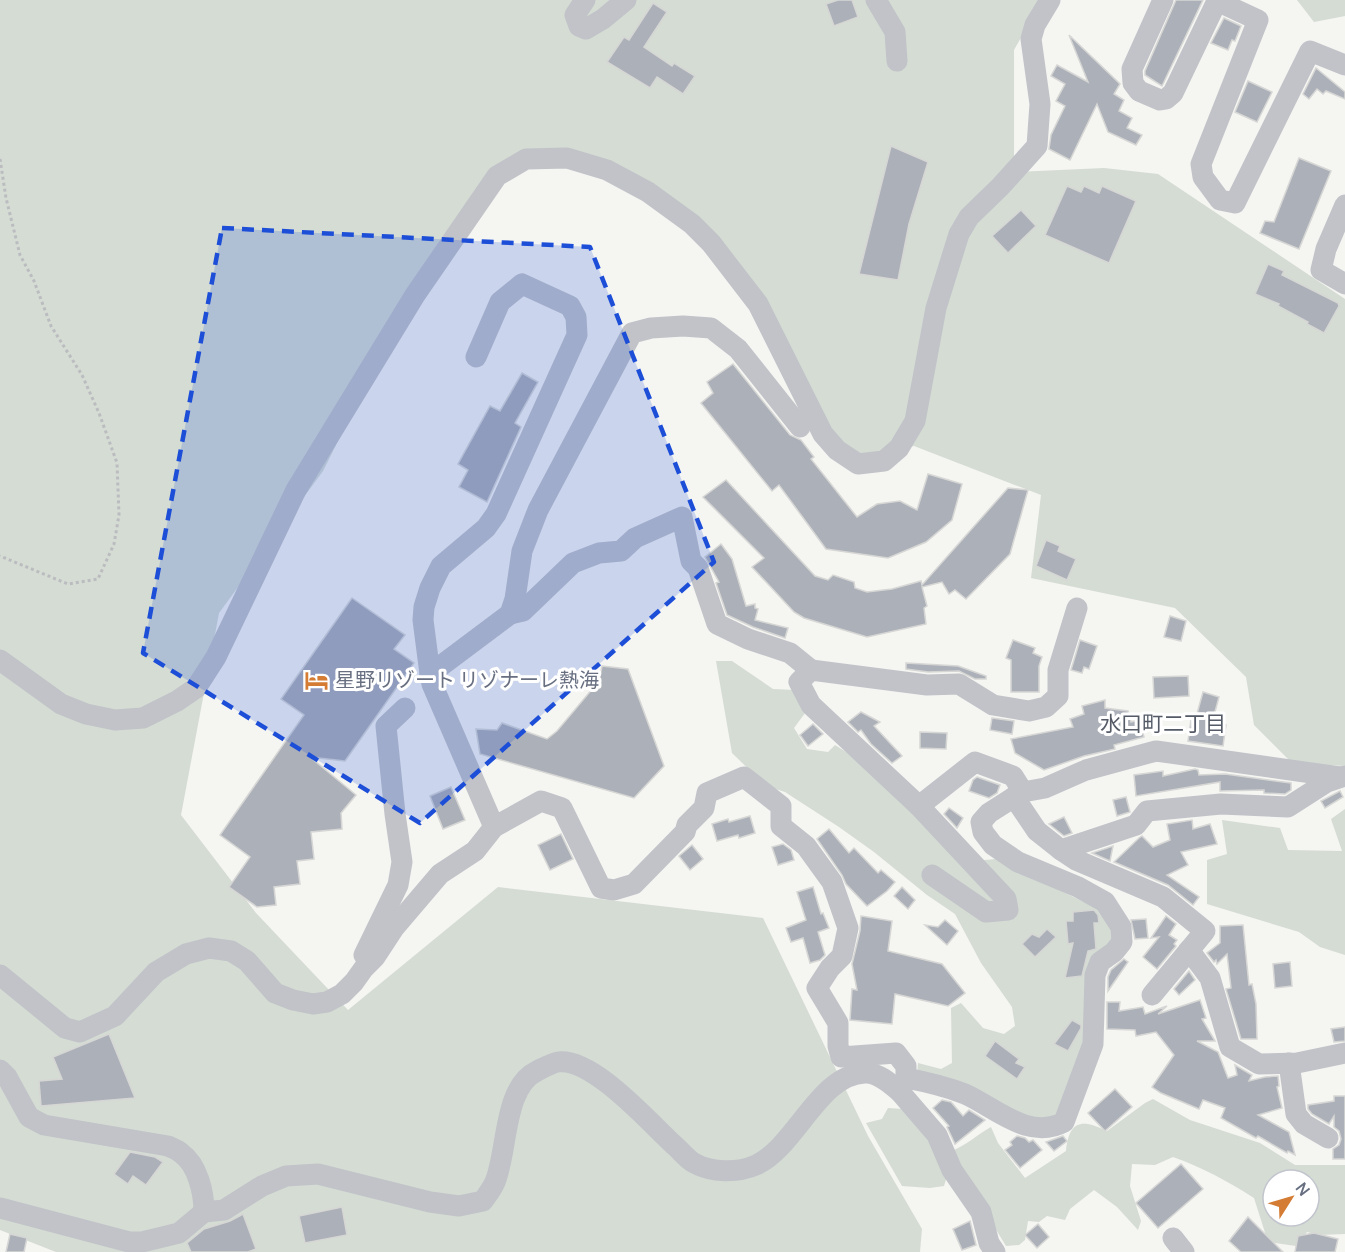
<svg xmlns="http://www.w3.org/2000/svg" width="1345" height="1252" viewBox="0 0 1345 1252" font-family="Manrope,'Noto Sans JP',sans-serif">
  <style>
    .green { fill: #d5dcd4; fill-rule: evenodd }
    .building { fill: #acb0b8; stroke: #d6d7d5; stroke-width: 1.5 }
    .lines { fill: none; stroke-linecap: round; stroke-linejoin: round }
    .path { stroke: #bbbcbf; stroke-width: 3; stroke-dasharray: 3 3; stroke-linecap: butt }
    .minor { stroke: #c1c3c8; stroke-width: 21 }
    .marked { fill: #1d4ed8; fill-opacity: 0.2; stroke: #1d4ed8; stroke-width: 4.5; stroke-dasharray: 12 8; stroke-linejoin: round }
    .labels { text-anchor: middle; stroke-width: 6; stroke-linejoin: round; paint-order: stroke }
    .poi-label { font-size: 20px; fill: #676f81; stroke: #fff; text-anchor: start }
    .neighbourhood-label { font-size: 21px; fill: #545a66; stroke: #fff }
  </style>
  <rect width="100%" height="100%" fill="#f5f5f2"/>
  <g class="green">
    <polygon points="0,0 1042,0 1014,50 1014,172 1104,168 1158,174 1345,299 1345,766 1292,763 1254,725 1246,677 1175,608 1031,578 1041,495 914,446 866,457 840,444 730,252 570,155 504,162 424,269 323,471 219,613 181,815 256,913 348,1010 498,887 763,918 868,1136 922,1229 920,1252 56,1252 0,1230"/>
    <polygon points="1297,0 1345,0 1345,16 1314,22"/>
    <polygon points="716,661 732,661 773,689 796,690 811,705 794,728 807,749 828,752 835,745 854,757 973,861 996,859 1100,910 1112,925 1112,939 1083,1055 1055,1117 1034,1123 917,1076 918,1063 941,1069 952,1063 951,1008 961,1003 983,1028 1004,1034 1015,1026 1012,1007 981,963 955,914 927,895 874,852 839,827 785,792 766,786 732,753"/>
    <polygon points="1345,809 1345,955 1320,947 1299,932 1207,904 1207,860 1227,854 1222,820 1280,828 1288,850 1342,851 1331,819"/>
    <path d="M1153 1099 1190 1120 1260 1143 1295 1165H1345V1234L1319 1235 1307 1232 1296 1246 1268 1242 1254 1198C1229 1182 1202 1167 1173 1157L1155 1165 1132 1164 1130 1186 1141 1221 1138 1230 1117 1207 1094 1190 1070 1209 1065 1220 1047 1216 1039 1222 1028 1221 1025 1240 1019 1245 1006 1246 958 1167 954 1150C968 1144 978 1134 991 1127L998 1143 1025 1178 1066 1151C1069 1121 1081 1118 1107 1131L1145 1103ZM1273 1180H1309V1216H1273Z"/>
    <polygon points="888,1108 903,1109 945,1161 947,1176 944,1186 930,1188 902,1186 866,1123 882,1119"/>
  </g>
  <g class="building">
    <polygon points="838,0 852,0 858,17 834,26 826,4"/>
    <polygon points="1176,0 1203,0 1162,86 1145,75 1145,71"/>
    <polygon points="653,3 667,12 644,47 672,66 674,63 695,76 683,94 657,77 650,88 607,62 624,37 629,40"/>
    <polygon points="1224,18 1241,26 1235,41 1232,40 1228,50 1211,43"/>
    <polygon points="1069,35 1120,84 1114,94 1124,100 1119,111 1132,118 1127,128 1142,135 1136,145 1108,132 1097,104 1070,160 1049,149 1051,135 1065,106 1056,101 1065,84 1051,76 1057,65 1088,82"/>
    <polygon points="1316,68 1345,92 1345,99 1326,91 1323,94 1317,89 1309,99 1303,94"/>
    <polygon points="1248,81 1272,92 1257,122 1235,112"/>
    <polygon points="891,146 928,162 909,224 898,280 859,274"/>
    <polygon points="1299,158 1331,171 1299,249 1260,233 1265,221 1274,222"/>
    <polygon points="1067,186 1081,192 1084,186 1099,193 1102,186 1136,201 1109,263 1045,235"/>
    <polygon points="1021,210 1036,226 1008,253 992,236"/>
    <polygon points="1268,264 1284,271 1282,275 1338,303 1339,306 1324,333 1307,324 1308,322 1278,306 1279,304 1255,294"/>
    <polygon points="733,364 790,435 801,440 814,457 811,459 857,517 877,504 900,501 917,510 928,474 962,484 952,520 926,542 888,558 826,549 779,485 772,491 701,403 713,393 707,382"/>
    <polygon points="522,373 538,382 515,423 521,427 487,502 459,487 468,470 458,464 490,406 500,411"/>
    <polygon points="726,480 815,576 828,580 833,575 854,582 855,588 867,592 892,589 921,581 922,585 1008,488 1028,490 1010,554 966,599 955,590 949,594 942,582 922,587 927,606 924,608 926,624 867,637 804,618 794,612 752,567 764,558 703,497"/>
    <polygon points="1046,540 1060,546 1058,551 1076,559 1067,580 1036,566"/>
    <polygon points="721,544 732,559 746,606 755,604 755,608 758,609 755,620 788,628 785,638 753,627 727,615 716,583 719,582 705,557"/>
    <polygon points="352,598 405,635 394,649 414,663 345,761 310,757 356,795 341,813 342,829 311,832 314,859 297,861 300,884 274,887 276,905 257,907 229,887 250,857 220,835 304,715 281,699"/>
    <polygon points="1170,616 1186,621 1181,641 1164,637"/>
    <polygon points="1013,640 1035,648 1033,653 1042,657 1039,666 1039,692 1011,692 1011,660 1006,658"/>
    <polygon points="1080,640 1097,646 1089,669 1084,667 1082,673 1071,670"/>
    <polygon points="906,663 958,666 986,676 986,679 975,679 959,671 928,672 906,669"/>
    <polygon points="602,666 628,669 664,766 634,798 480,754 476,729 497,730 502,723 547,739 557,731 599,681"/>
    <polygon points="1188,676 1189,696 1154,698 1153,677"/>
    <polygon points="1203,692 1219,697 1212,723 1226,725 1223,746 1188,741 1191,720 1195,721"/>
    <polygon points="1105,700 1105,708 1128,711 1131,722 1139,720 1144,737 1114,745 1115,749 1084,756 1044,770 1015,753 1011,739 1073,727 1070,719 1084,714 1082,706"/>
    <polygon points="861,712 880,722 874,726 902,756 892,763 871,744 861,730 858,732 848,722"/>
    <polygon points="992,718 1014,721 1012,734 990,730"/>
    <polygon points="813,724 823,734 808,746 800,735"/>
    <polygon points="920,732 947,733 946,749 920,748"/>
    <polygon points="1195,769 1198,770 1199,775 1225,774 1291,783 1291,790 1285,794 1264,793 1264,790 1220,791 1220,782 1136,796 1134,775 1163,771 1163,776"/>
    <polygon points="977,777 1000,785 997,793 989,798 969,791 973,780"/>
    <polygon points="451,787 465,820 443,829 430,796"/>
    <polygon points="1340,791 1343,797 1325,808 1321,801"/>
    <polygon points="1126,797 1130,812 1117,816 1113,800"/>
    <polygon points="949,808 963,818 957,828 944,814"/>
    <polygon points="750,816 755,833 739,838 738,835 717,841 712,824 728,819 729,822"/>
    <polygon points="1064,817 1072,833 1064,836 1049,824"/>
    <polygon points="1192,820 1193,829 1210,824 1217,844 1181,852 1188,865 1167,875 1199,897 1193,905 1168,885 1114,862 1139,838 1142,836 1153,847 1170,840 1167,824"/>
    <polygon points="829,829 849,853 854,848 878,873 881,870 895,882 887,891 867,906 846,884 842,875 817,839"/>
    <polygon points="561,834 573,859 550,870 538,845"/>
    <polygon points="783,844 791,850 794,860 778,865 772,847"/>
    <polygon points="692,845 703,859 690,870 679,856"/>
    <polygon points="1113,846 1110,861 1092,853"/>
    <polygon points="813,887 821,914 823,913 829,928 818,932 825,955 820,960 810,963 803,938 791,942 786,928 806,920 797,892"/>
    <polygon points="902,887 915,900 908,909 894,896"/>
    <polygon points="1094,910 1098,915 1099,923 1094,923 1096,949 1088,951 1082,976 1065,978 1073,943 1068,944 1066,921 1073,921 1073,912"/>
    <polygon points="861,916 892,921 888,951 942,964 965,993 948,1006 895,994 892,1024 850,1020 852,989 857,990 852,964 860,931"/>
    <polygon points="1166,916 1176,924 1169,935 1177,940 1174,944 1176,946 1157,969 1143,957 1159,937 1151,938"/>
    <polygon points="1146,919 1148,938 1135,939 1131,920"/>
    <polygon points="945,920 958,931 947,945 925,925 938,927"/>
    <polygon points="1243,925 1249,985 1252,984 1256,1004 1257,1039 1241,1039 1226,989 1231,988 1227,954 1217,964 1216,960 1214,962 1207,953 1220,943 1220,926"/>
    <polygon points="1047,929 1056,937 1035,957 1022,944 1032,934 1039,937"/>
    <polygon points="1124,959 1128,962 1108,991 1108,977 1111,970"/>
    <polygon points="1290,962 1292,986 1275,988 1273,964"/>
    <polygon points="1189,971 1195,980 1179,995 1174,989"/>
    <polygon points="1200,1000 1206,1018 1202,1019 1215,1041 1197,1041 1218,1052 1228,1078 1237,1075 1235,1065 1252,1075 1249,1081 1265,1077 1278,1076 1279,1086 1277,1087 1282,1108 1258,1115 1289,1132 1295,1155 1288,1151 1287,1153 1258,1136 1256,1138 1221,1118 1225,1108 1203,1100 1199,1109 1161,1093 1152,1087 1174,1055 1156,1032 1136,1036 1135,1030 1107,1029 1107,1002 1120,1002 1119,1011 1143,1007 1145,1014 1167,1006 1158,1014"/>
    <polygon points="1072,1020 1081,1025 1081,1028 1068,1051 1054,1044"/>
    <polygon points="1345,1027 1345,1041 1334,1042 1331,1029"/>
    <polygon points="109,1034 135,1098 41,1106 39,1081 62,1079 53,1057"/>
    <polygon points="995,1041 1019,1059 1016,1063 1025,1067 1017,1079 985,1056"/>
    <polygon points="1115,1089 1132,1107 1105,1131 1088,1113"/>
    <polygon points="1334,1096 1345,1096 1345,1159 1333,1159 1333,1149 1339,1145 1341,1139 1339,1131 1334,1127 1334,1116 1329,1124 1312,1114 1308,1109 1308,1105 1334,1101"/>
    <polygon points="942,1100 951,1102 963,1116 969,1110 985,1120 955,1144 947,1127 949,1126 933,1108"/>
    <polygon points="1017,1136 1025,1138 1029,1142 1033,1140 1042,1150 1020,1168 1005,1150 1012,1145 1010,1142"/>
    <polygon points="1063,1136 1067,1141 1054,1151 1046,1142"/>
    <polygon points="130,1152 155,1157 163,1162 146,1185 133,1176 128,1184 114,1174"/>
    <polygon points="1181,1164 1203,1189 1158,1228 1136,1203"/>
    <polygon points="342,1207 347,1235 305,1243 299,1216"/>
    <polygon points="243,1214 256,1249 248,1252 191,1252 187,1243 204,1229 230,1221"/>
    <polygon points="1248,1217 1283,1252 1241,1252 1229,1241"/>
    <polygon points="970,1221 976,1245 962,1250 953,1229"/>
    <polygon points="1038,1224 1049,1237 1037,1248 1025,1235"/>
    <polygon points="1314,1233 1338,1239 1335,1252 1295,1252 1298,1236"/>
    <polygon points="10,1234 27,1238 24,1252 6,1252"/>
  </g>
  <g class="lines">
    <polyline class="path" points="0,159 6,198 20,255 34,281 51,326 82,375 99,413 117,463 119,515 114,544 98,579 68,584 0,556"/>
    <g class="minor">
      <polyline points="585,0 575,15 579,26 586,29 603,19 626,0"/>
      <polyline points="876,0 895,32 897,61"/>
      <polyline points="1163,0 1132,69 1133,83 1139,91 1160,100 1166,99 1173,93 1217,1 1258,20 1201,164 1203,177 1220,200 1235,203 1310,51 1345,65"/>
      <polyline points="1345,205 1326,249 1321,270 1345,284"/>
      <polyline points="510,614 523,611 573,563 599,553 621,551 635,538 682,517 691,561 698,568 717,624 748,639 790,653 811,670"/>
      <polyline points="0,660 61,704 86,714 115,720 143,718 177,701 196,688 216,657 296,490 415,295 497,176 526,159 567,158 607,170 648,192 692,224 711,243 758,304 823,434 837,450 858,464 884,461 899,448 915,421 936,308 959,234 969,217 1000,187 1037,146 1040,104 1031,39 1035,25 1050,0"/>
      <polyline points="430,674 423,620 424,607 430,588 441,566 486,528 496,514 577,335 576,317 570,306 522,284 500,302 476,357"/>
      <polyline points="1023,792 1013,776 975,762 919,806 811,705 799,682 811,670 927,685 959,684 993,705 1029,711 1046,707 1058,696 1058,670 1077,608"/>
      <polyline points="1014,797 1023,792 1045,788 1086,770 1156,751 1340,777"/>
      <polyline points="919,806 1006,899 1008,910 986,912 932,875"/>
      <polyline points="494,827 432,684 430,674 510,614 515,599 522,551 538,510 632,333 651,328 683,326 711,328 738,349 800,427"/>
      <polyline points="1061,850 1076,860 1163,897 1205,931 1152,995"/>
      <polyline points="1189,950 1210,978 1230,1047 1259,1064 1297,1063 1345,1053"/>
      <polyline points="364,955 398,885 402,862 395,814 386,726 405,708"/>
      <polyline points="0,975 65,1028 80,1032 115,1016 156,972 186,954 209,948 231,951 247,961 275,993 293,1000 313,1004 327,1002 342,994 354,982 364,968 375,957 394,928 440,874 475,851 494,827 541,801 562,808 601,888 614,890 634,884 685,832 687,825 704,808 707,793 744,777 781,806 781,826 806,846 832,882 848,928 842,956 830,968 817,988 838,1023 838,1046 841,1057 896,1053 906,1066 906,1078 900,1092 937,1135 952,1170 981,1212 989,1243 995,1252"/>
      <polyline points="1289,1063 1296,1114 1304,1124 1328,1138"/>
      <path d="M0 1070 7 1077 29 1117 44 1125 168 1146C172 1148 178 1150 181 1153 198 1165 204 1193 204 1212"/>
      <path d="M906 1078C927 1082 945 1086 965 1094 996 1108 1029 1141 1064 1122L1093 1044 1095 975 1100 962 1114 952 1122 942 1121 927 1105 902 1078 887 1018 862 993 845 983 832 981 822 989 813 1014 797 1037 831 1061 850 1136 825 1147 811 1221 804 1288 807 1327 782 1345 776"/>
      <path d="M0 1208 129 1242H142L179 1233 204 1212 224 1210 262 1186 286 1176 318 1174 430 1202 459 1206 483 1201C487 1195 492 1189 495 1182 508 1151 503 1087 537 1071 543 1068 552 1063 558 1062 592 1057 649 1122 674 1145 680 1150 687 1159 694 1163 712 1173 738 1173 756 1165 796 1147 819 1074 865 1073 878 1072 891 1084 900 1092"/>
      <polyline points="1173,1238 1184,1252"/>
    </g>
  </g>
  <path class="marked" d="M222 228 590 247 714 562 420 823 143 653Z"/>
  <defs>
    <symbol id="hotel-bare" viewBox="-9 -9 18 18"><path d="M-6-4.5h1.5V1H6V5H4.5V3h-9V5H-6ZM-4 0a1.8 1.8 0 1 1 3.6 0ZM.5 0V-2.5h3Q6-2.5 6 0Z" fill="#d47c33" stroke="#fff" stroke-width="2.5" paint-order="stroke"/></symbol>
  </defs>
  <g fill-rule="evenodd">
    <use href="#hotel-bare" x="300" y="664" width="33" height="33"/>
  </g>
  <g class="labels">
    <g class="poi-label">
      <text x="335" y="687">星野リゾート リゾナーレ熱海</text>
    </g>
    <g class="neighbourhood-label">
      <text x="1163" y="731">水口町二丁目</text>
    </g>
  </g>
  <g transform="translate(1291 1198) rotate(53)"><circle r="28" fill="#ffffff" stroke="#c2c5cd" stroke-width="1.5"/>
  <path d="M0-4.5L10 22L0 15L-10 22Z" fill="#d47c33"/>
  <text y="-9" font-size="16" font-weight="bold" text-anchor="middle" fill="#676f81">N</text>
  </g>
</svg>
